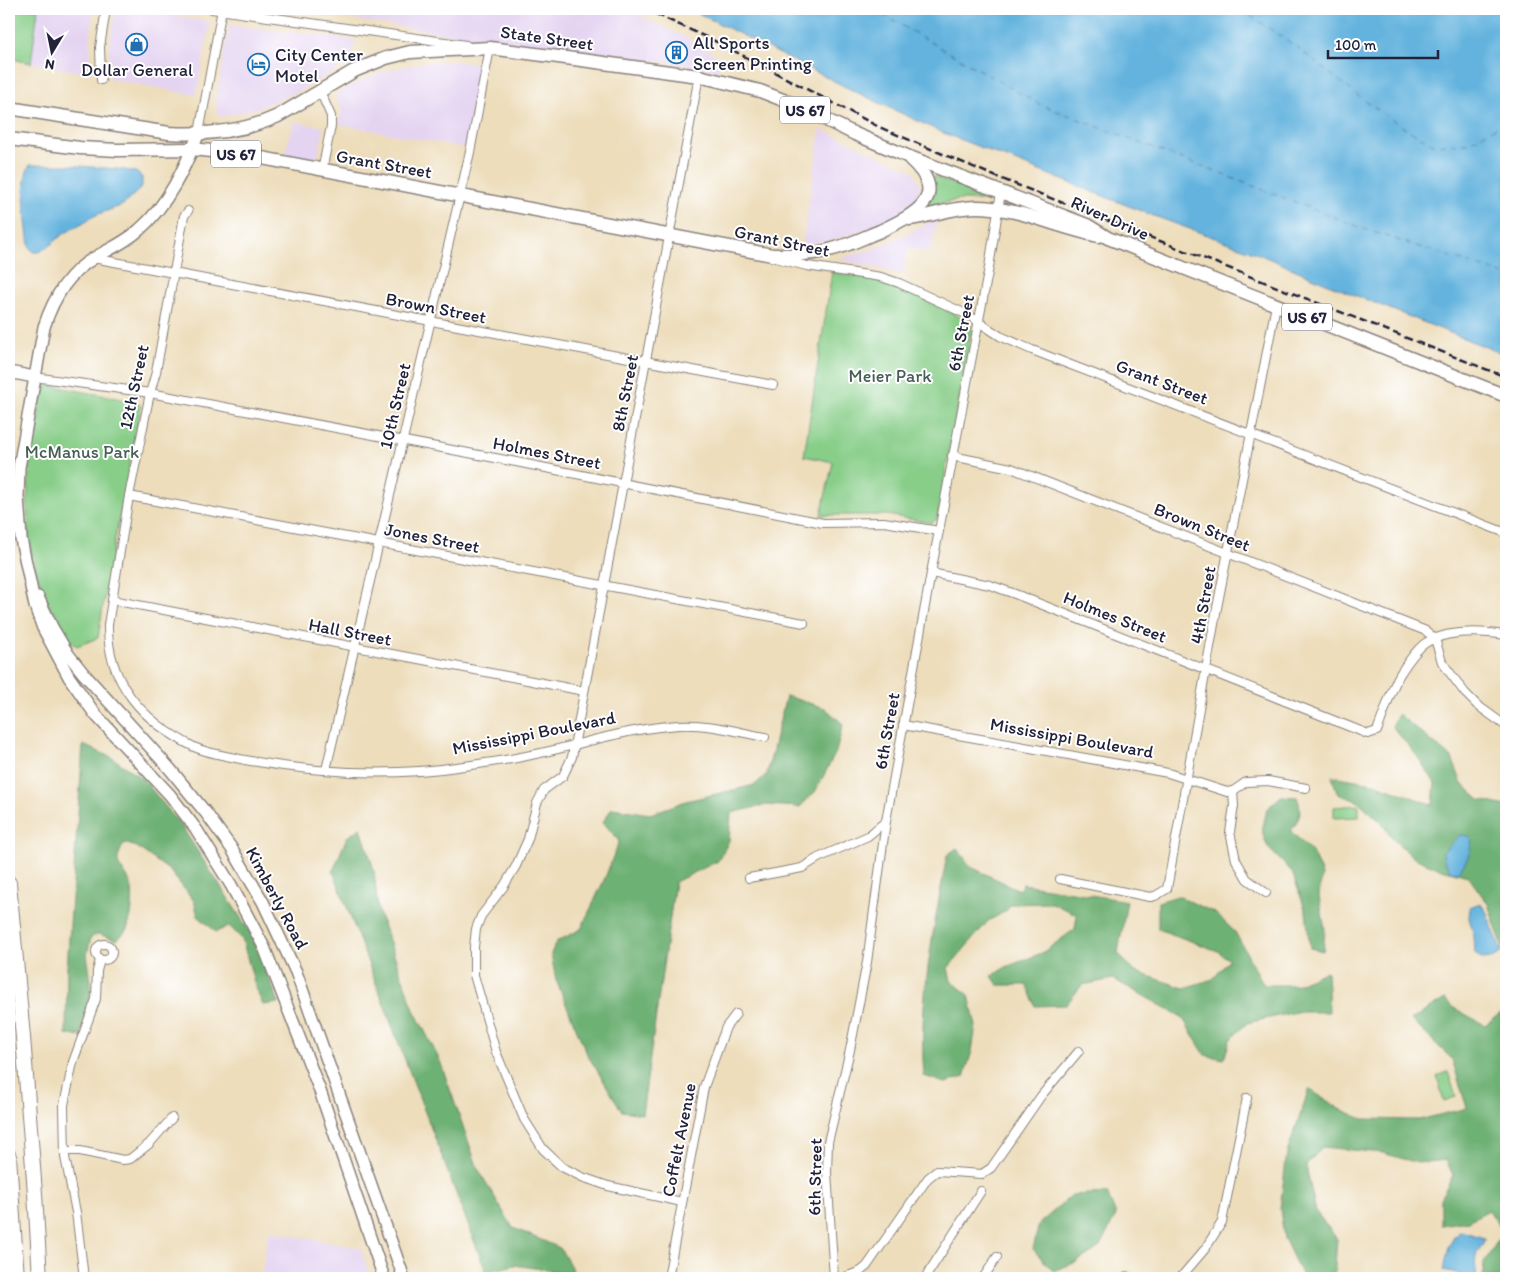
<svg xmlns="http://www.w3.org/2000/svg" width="1515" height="1287" viewBox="0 0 1515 1287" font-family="Itim,sans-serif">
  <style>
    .built { fill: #e4d3f1 }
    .green { fill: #88ce89; stroke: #557862 }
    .forest { fill: #6eb175; stroke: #486a58 }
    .water { fill: #63b3de; stroke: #426a8c }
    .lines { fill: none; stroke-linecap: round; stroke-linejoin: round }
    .ferry { stroke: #3c5c7c; stroke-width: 1; stroke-dasharray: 6 5; stroke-linecap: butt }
    .street-casing { stroke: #88807b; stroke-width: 10 }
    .secondary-casing { stroke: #88807b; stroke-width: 14 }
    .primary-casing { stroke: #88807b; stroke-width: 15 }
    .highway-casing { stroke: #88807b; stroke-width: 16 }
    .street { stroke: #fff; stroke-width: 8 }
    .secondary { stroke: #fff; stroke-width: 11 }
    .primary { stroke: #fff; stroke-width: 12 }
    .highway { stroke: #fff; stroke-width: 14 }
    .rail { stroke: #22223b; stroke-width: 2.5; stroke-dasharray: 8 4; stroke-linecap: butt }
    .labels { text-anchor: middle; stroke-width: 4; stroke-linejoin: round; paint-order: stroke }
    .shield { fill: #fff; stroke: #646476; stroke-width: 1 }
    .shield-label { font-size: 16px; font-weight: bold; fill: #22223b }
    .street-label { font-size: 18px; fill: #22223b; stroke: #fff }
    .poi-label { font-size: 18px; fill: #22223b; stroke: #fff; text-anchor: start }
    .park-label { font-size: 18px; fill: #465e56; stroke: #fff }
  </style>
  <rect width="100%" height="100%" fill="#fff"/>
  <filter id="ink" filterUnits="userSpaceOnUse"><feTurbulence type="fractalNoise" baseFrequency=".02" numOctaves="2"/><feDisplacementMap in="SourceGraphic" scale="10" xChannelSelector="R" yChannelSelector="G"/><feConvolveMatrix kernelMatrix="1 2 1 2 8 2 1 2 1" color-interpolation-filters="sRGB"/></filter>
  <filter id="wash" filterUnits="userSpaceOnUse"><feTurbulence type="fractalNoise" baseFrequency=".0096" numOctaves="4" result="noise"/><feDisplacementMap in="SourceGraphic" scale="20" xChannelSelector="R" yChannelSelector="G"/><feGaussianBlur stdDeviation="1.12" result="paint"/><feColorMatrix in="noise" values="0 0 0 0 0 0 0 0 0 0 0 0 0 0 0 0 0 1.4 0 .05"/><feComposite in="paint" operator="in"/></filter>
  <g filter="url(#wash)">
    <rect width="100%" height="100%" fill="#edddbb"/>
    <g class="built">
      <polygon points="38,9 93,9 90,48 91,74 31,63"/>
      <polygon points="116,9 134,9 210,22 198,87 195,95 110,79 109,48"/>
      <polygon points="285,9 625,9 693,41 721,58 718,72 695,66 448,34"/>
      <polygon points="229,25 355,40 351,62 299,91 255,109 220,117 217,111 216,102"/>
      <polygon points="446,61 479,63 465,148 339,124 342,109 335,95 358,82 382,72 416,64"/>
      <polygon points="294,122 324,127 318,156 312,159 285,154"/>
      <polygon points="821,129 914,172 920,185 916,208 870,228 828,241 802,245"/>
      <polygon points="937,219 930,252 908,249 903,274 838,259 879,247"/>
      <polygon points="269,1231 360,1248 371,1278 261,1278"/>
    </g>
    <g class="green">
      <polygon points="9,9 38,9 31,63 12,59 9,32"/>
      <polygon points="929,175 965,188 983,190 997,197 996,200 959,200 928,206"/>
      <path d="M832 272C845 274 858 276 871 279 890 285 964 312 972 328L937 519 931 523 887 515H821L833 462 804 456Z"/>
      <path d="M48 385 137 402 141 407 108 575 98 638 77 646C62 638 54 619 48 603 40 582 31 560 29 537 23 488 34 441 42 393L44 387Z"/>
      <polygon points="1359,805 1359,817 1334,818 1334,807"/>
      <polygon points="1448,1072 1456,1097 1444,1101 1437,1076"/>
    </g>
    <g class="forest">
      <polygon points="786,696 825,708 843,724 836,752 815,792 800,807 765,805 731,813 729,841 718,861 675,882 642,1114 622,1111 587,1054 556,980 551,954 556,942 581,929 605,878 619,841 603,822 612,808 650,814 686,801 755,785 767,774"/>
      <polygon points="1398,714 1452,758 1462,784 1480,800 1506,806 1506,957 1488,904 1468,876 1438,868 1414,858 1393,839 1383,824 1359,802 1337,793 1332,776 1374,783 1433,805 1435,783 1417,756 1392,726"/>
      <path d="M83 745 111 757 143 779 180 824 250 932 279 1003 263 1005 256 989 242 939 229 926 216 932 198 916 194 901 170 871 137 847 124 843C112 867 120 863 130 882 135 892 132 918 127 929 125 933 120 937 116 940L99 934 91 937 87 955 91 981 89 1007 79 1037 66 1034 67 967Z"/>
      <path d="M1281 796 1297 797C1303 814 1300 816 1291 831L1312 852 1322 874 1319 896 1325 930 1323 951 1310 948 1306 912 1292 872 1268 848 1262 831 1267 809Z"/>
      <polygon points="361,828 374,870 378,910 414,1010 440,1061 478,1169 513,1228 560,1248 575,1274 514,1265 486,1272 333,871 347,837"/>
      <path d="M957 848 971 867 1019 890 1023 884 1127 901 1118 953 1133 971 1184 988 1213 979 1229 960 1218 951 1158 929V902L1178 896 1215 913 1235 932 1264 985H1296L1327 971 1329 1012H1296L1247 1023 1230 1040 1224 1059 1205 1055 1182 1017 1113 979 1082 985 1066 1005 1035 1006 1027 985H998L992 976 1006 967 1042 953 1075 929 1077 915 1052 903 1011 904 1006 911 988 921 948 968 951 981 969 995 976 1026 972 1051 964 1077 945 1083 924 1076C918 1001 934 928 947 855Z"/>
      <polygon points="1445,999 1452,1007 1485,1025 1506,1009 1506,1278 1483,1278 1484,1263 1503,1232 1489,1210 1468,1221 1441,1225 1441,1199 1453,1175 1446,1160 1418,1163 1383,1153 1322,1147 1306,1166 1316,1212 1337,1239 1334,1278 1303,1278 1284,1238 1280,1209 1287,1153 1309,1089 1340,1109 1363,1119 1419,1120 1467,1108 1452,1059 1411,1020"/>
      <polygon points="1107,1193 1116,1215 1100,1247 1077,1262 1053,1271 1033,1249 1039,1224 1072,1195"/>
    </g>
    <g class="water">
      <polygon points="690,9 1506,9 1506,355 1347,292 1254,252 1154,216 941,132 854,91"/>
      <path d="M30 165H66L119 169 136 172 142 177V187L123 205 96 215 62 235 48 247 39 252H33L29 246C27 227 19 180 30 165Z"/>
      <path d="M1460 835 1469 836 1472 839C1470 853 1468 862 1457 872L1450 871 1444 860 1443 852Z"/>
      <polygon points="1480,903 1486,911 1502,952 1494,958 1481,959 1475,953 1474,936 1469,918 1470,907"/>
      <path d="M1461 1231 1484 1238C1484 1244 1480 1247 1477 1253 1474 1261 1476 1270 1477 1278H1464L1457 1273 1444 1270C1447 1257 1448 1238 1461 1231Z"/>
    </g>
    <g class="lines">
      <g class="ferry">
        <polyline points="873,9 1039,104 1370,231 1506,275"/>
        <polyline points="1241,9 1295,46 1361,98 1401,126 1435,145 1467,143 1506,122"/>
      </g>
    </g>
  </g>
  <g filter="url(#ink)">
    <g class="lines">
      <defs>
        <g id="street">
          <polyline points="212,9 466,45"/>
          <polyline points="101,80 100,47 106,9"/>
          <polyline points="320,91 331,116 331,126 322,171"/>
          <polyline points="199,133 222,9"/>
          <path d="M188 211 184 216 156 372 150 393 129 496 108 625C107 683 144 722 194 747 209 754 229 756 245 760 316 773 392 777 464 766 486 763 509 760 531 755 580 745 629 728 679 725 708 723 737 732 765 737"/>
          <polyline points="93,258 773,385"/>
          <polyline points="779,259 807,266 881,277 899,283 968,315 1000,336 1032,350 1506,533"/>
          <polyline points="34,377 150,393 511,461 823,523 884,522 939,531"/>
          <polyline points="952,456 1011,468 1426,631 1435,639 1442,662 1465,693 1477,705 1506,726"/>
          <polyline points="129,496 804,623"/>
          <path d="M931 573 990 585 1015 594 1368 734 1377 731C1384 714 1391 689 1400 674 1407 663 1417 648 1427 642 1451 629 1481 631 1506 635"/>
          <polyline points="112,600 584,691"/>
          <polyline points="903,725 1168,773 1227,792 1233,791"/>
          <polyline points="326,770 470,152 490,48 487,48"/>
          <polyline points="1233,791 1234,806 1230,832 1236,860 1247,879 1266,893"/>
          <polyline points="1233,791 1246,782 1268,781 1306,788"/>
          <polyline points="749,878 802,868 818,858 868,836 886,821"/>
          <polyline points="1060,879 1150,897 1155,896 1167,889 1216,613 1276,305"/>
          <circle cx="104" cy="952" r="8"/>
          <polyline points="65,1151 80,1151 123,1160 130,1159 149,1144 172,1118"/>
          <polyline points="682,1202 608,1186 582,1177 562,1167 543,1149 524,1119 496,1052 474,975 474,947 476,929 481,916 504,886 516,866 528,839 537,803 544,790 563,776 572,757 699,76"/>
          <polyline points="84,1278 76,1212 65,1157 64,1105 73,1062 96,999 97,971 100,960"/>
          <polyline points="668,1278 704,1087 726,1027 736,1014"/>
          <polyline points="834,1278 827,1172 828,1142 850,1050 867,962 886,821 931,573 989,267 1001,192"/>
          <polyline points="843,1278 861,1271 867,1266 928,1178 937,1171 982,1174 991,1168 1041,1096 1079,1051"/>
          <polyline points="925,1278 981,1191"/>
          <polyline points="983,1278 997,1257"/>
          <polyline points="1125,1278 1127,1276"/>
          <polyline points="1180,1278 1205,1249 1222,1222 1247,1098"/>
        </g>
        <g id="secondary">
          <path d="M199 133C185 167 168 205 139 230 126 242 110 249 94 258 68 273 53 299 44 327L19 467 18 497 21 539 35 606 43 628 69 677 95 714 170 795 196 829 231 885 264 947 320 1091 384 1278"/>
          <polyline points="9,372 34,377"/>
          <polyline points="38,597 52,627 68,654 83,673 170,769 206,813 232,849 263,902 296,972 404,1278"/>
        </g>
        <g id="primary">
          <path d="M9 108 169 133C206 135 244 132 278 116L354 71 386 58 410 52 490 48 589 61 699 76 760 91 796 105 855 134 907 156 1087 225 1108 238 1506 396"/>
          <path d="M9 139 80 148 118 150 192 149 241 154 772 255C791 255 810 255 829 250 847 246 863 238 880 231 914 215 952 197 910 159"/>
          <path d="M909 219C932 216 953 207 976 207 1018 207 1058 228 1099 236"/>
        </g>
        <g id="highway">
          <polyline points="9,883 23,1037 35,1193 40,1278"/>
          <polyline points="9,1156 17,1278"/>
        </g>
      </defs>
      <use href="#street" class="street-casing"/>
      <use href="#secondary" class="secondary-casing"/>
      <use href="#primary" class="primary-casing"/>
      <use href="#highway" class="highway-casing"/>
      <use href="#street" class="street"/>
      <use href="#secondary" class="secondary"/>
      <use href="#primary" class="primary"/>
      <use href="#highway" class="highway"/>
      <polyline class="rail" points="645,9 719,43 879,127 997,177 1506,377"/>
    </g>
  </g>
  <defs>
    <symbol id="shop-ring" viewBox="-11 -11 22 22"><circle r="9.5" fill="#fff" stroke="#1f6fb2" stroke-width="1.5"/><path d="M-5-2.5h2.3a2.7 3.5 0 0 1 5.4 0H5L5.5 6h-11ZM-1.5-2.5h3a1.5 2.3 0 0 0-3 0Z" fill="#1f6fb2"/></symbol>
    <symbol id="building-ring" viewBox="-11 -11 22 22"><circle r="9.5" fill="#fff" stroke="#1f6fb2" stroke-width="1.5"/><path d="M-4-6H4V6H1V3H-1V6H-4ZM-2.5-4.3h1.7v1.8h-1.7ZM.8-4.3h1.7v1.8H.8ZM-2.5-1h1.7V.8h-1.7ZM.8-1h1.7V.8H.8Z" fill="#1f6fb2"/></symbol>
    <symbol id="hotel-ring" viewBox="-11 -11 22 22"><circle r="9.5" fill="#fff" stroke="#1f6fb2" stroke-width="1.5"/><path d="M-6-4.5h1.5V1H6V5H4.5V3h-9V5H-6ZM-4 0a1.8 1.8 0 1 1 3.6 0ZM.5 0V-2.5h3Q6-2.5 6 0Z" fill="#1f6fb2"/></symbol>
  </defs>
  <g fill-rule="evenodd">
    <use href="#shop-ring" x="124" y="32" width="25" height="25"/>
    <use href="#building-ring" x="664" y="40" width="25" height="25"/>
    <use href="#hotel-ring" x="246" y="52" width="25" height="25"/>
  </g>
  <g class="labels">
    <g class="shield">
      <rect x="780" y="96.5" width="50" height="27" rx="4"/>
      <rect x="211" y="140.5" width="50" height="27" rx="4"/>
      <rect x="1282" y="303.5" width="50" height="27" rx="4"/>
    </g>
    <g class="shield-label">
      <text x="805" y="116">US 67</text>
      <text x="236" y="160">US 67</text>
      <text x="1307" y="323">US 67</text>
    </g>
    <g class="street-label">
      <text transform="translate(547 38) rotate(8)" y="6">State Street</text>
      <text transform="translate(384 164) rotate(10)" y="6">Grant Street</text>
      <text transform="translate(1110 218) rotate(24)" y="6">River Drive</text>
      <text transform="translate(782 241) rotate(12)" y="6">Grant Street</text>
      <text transform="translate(436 308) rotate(11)" y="6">Brown Street</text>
      <text transform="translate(961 333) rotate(-79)" y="6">6th Street</text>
      <text transform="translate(1162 382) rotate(21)" y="6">Grant Street</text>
      <text transform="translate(134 387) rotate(-78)" y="6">12th Street</text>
      <text transform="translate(625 393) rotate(-79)" y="6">8th Street</text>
      <text transform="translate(395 406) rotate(-77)" y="6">10th Street</text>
      <text transform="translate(547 453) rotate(11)" y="6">Holmes Street</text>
      <text transform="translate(1202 527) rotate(22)" y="6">Brown Street</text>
      <text transform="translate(432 538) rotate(11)" y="6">Jones Street</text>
      <text transform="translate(1203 605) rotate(-80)" y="6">4th Street</text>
      <text transform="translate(1115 617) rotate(22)" y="6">Holmes Street</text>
      <text transform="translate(350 632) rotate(11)" y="6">Hall Street</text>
      <text transform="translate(887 731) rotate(-80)" y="6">6th Street</text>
      <text transform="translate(534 733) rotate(-11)" y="6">Mississippi Boulevard</text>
      <text transform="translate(1072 738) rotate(10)" y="6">Mississippi Boulevard</text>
      <text transform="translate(277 898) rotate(62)" y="6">Kimberly Road</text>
      <text transform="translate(679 1140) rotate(-79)" y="6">Coffelt Avenue</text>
      <text transform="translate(815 1177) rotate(-89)" y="6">6th Street</text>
    </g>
    <g class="poi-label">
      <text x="693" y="49">All Sports<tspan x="693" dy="21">Screen Printing</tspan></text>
      <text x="275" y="61">City Center<tspan x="275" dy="21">Motel</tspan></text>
      <text x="137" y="76" text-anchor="middle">Dollar General</text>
    </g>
    <g class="park-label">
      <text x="890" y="382">Meier Park</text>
      <text x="82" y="458">McManus Park</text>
    </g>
  </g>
  <rect width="1515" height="1287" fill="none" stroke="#fff" stroke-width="30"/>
  <g transform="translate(52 52) rotate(190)" stroke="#ffffff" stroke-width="4" paint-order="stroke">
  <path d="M0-4L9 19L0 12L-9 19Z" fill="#22223b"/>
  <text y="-8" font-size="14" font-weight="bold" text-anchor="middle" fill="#22223b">N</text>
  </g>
  <path d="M1328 50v8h110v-8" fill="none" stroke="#22223b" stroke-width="2.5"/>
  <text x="1335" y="50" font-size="15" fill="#22223b" stroke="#ffffff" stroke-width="4" paint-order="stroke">100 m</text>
</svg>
